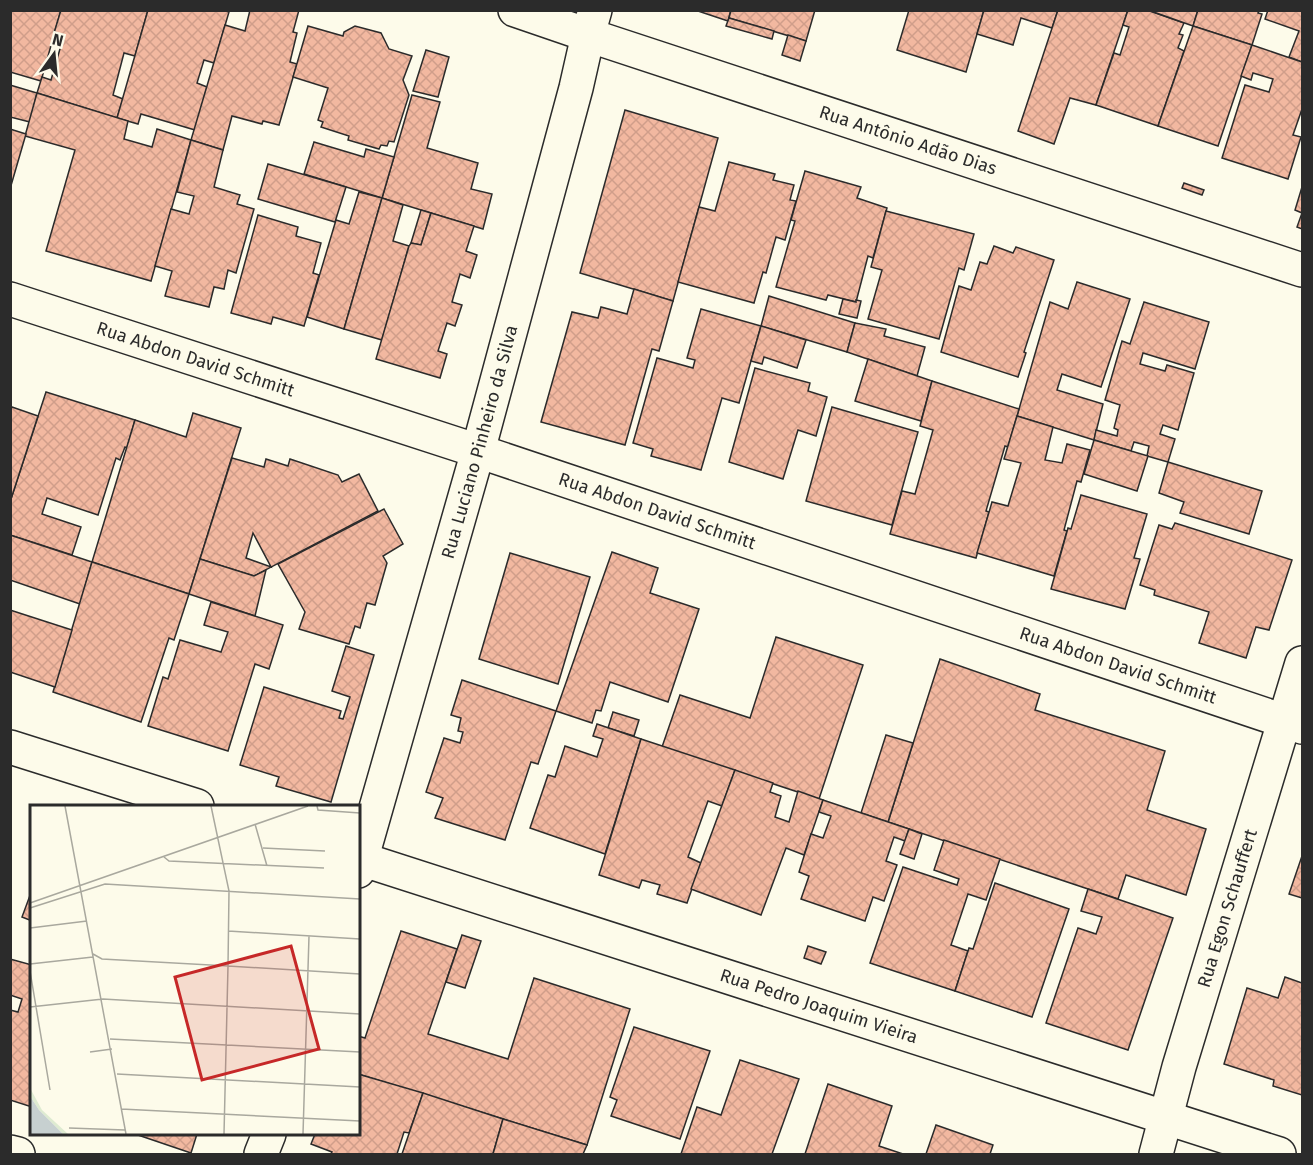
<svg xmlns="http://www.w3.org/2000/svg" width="1313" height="1165" viewBox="0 0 1313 1165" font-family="'Fira Sans',sans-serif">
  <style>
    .building { fill: url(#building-cross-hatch); stroke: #2b2b2b; stroke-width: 1.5; fill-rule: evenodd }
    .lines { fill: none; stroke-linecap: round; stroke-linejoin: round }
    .minor-casing { stroke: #2b2b2b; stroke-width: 36 }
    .major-casing { stroke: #2b2b2b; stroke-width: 36 }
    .minor { stroke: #fdfbea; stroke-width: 33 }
    .major { stroke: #fdfbea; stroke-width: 33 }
    .labels { text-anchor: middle; stroke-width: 4.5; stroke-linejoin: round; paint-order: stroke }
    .street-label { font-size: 18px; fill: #2b2b2b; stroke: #fdfbea }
    .inset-road { fill: none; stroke: #a9a89e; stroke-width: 1.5 }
    .view { fill: #c62828; fill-opacity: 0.15; stroke: #c62828; stroke-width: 3 }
    .inset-edge { fill: none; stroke: #2b2b2b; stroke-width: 3 }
  </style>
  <defs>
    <pattern id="building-cross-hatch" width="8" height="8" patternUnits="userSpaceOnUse" patternTransform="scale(1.5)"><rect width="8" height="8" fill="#f2b8a0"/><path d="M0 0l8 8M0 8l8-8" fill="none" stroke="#d09e8a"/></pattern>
  </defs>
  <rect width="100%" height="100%" fill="#fdfbea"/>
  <g class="building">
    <polygon points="10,10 61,10 41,81 10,72"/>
    <polygon points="61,10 148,10 135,56 124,53 113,95 123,99 117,118 37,93 42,77 51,80 64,35 54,33"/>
    <polygon points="148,10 223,10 229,12 214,63 204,60 197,83 207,87 195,130 141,114 138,124 117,118"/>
    <polygon points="250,10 299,10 293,32 297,33 290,62 297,64 279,125 263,121 262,124 232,116 223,150 191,140 225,25 245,31"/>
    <polygon points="695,10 731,10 728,21"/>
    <polygon points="731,10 815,10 806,41 729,18"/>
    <polygon points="909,10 984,10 966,72 897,50"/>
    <polygon points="984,10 1058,10 1052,28 1021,18 1013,45 977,34"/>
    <polygon points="1058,10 1128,10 1096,105 1070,98 1054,144 1018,131"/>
    <polygon points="1128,10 1147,10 1184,23 1179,34 1183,35 1178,48 1184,51 1158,126 1096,105 1114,53 1120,55 1129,27 1123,25"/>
    <polygon points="1148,10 1198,10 1193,26"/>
    <polygon points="1198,10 1259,10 1258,13 1262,14 1252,45 1193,26"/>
    <polygon points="1268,10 1302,10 1302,62 1289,57 1299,31 1265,19"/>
    <polygon points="729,18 774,31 772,39 726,26"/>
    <polygon points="308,26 343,36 344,32 355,26 381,33 389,49 412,56 403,80 409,95 394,142 389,141 387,146 381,145 379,149 348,140 349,136 321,127 323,122 318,120 328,88 293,77"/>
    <polygon points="1193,26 1252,45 1218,146 1158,126"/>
    <polygon points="788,35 806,41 800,61 782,55"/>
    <polygon points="1252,45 1302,62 1302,109 1293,135 1301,137 1288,179 1222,158 1245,85 1269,92 1273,79 1253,73 1251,80 1241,76"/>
    <polygon points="426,50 449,57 438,97 413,91"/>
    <polygon points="10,85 37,93 30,122 10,117"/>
    <polygon points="37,93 128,121 124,139 152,147 157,129 191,140 151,281 46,251 75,150 25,136"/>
    <polygon points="412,95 440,102 427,148 478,163 471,189 492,194 483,229 382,198"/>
    <polygon points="625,110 718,138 673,301 580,273"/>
    <polygon points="10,129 26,134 10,189"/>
    <polygon points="191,140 223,150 214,187 240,195 237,204 254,209 236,273 228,270 224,289 214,287 209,307 165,296 172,271 155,266 171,209 189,214 194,196 177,192"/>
    <polygon points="314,142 364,157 366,149 394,157 382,198 304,174"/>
    <polygon points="729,162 775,174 773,180 794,185 790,200 796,201 785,240 776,237 766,273 763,272 754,303 678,282 699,207 715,211"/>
    <polygon points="268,164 346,187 335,222 258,199"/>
    <polygon points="805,171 861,187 857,198 887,208 873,258 868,256 856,302 828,295 826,300 776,287 795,221 791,220"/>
    <polygon points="1184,183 1204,190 1202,195 1182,188"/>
    <polygon points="1302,187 1302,229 1297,227 1302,213 1295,210"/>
    <polygon points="359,192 382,198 344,329 307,317 336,220 349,224"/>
    <polygon points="382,198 403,205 393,241 409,246 382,340 344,329"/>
    <polygon points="421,210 431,213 421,245 411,243"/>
    <polygon points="886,211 974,234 964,270 959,268 939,339 868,319 882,270 871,267"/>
    <polygon points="431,213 474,226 466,251 477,255 470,278 460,274 452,302 462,305 455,326 447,323 438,351 447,354 440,378 376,359 409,246 411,243 421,245"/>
    <polygon points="258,215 298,227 296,236 321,243 313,273 319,275 304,326 273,317 271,324 231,313"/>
    <polygon points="994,246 1013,253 1016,247 1054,260 1024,352 1026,353 1018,377 941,352 959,286 971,290 980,262 987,264"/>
    <polygon points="1077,282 1130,299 1101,387 1062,374 1057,390 1103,404 1094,440 1017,416 1050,302 1068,309"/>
    <polygon points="634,289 673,301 659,351 652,349 625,445 541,422 572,312 598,318 601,307 627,314"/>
    <polygon points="769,296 855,323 847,352 761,326"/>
    <polygon points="843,299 856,302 856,300 861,301 857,318 839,314"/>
    <polygon points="1144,302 1209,322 1195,369 1143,353 1140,364 1165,371 1167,365 1194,373 1178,430 1163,425 1160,434 1175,439 1168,462 1147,456 1149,446 1134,442 1131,451 1094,440 1096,430 1117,436 1118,430 1114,428 1120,405 1105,400 1122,341 1130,344"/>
    <polygon points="701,309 761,326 739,403 722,398 701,470 651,456 653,449 633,443 657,358 693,368 695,360 687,358"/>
    <polygon points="855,323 886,329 884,336 925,347 917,376 847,352"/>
    <polygon points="761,326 806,340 797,368 764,357 762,364 751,361"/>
    <polygon points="868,359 932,381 921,421 855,401"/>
    <polygon points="755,368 810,383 808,391 827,397 816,436 798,430 783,479 729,462"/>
    <polygon points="932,381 1019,409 1008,447 1005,446 986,511 989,512 976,558 890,534 902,491 915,494 933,430 920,426"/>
    <polygon points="46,392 135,420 127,448 125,447 120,460 116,458 98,515 47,498 42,514 81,527 72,555 10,535 10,502"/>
    <polygon points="12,407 38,416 10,502 10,411"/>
    <polygon points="832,407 918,432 892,525 806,501"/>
    <polygon points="193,413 241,428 189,594 92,562 135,420 186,437"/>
    <polygon points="1017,416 1053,427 1045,460 1062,463 1067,444 1090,450 1081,482 1077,481 1064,530 1067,531 1054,576 977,553 992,502 1008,506 1021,463 1004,459"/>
    <polygon points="1094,440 1148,456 1137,491 1084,474"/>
    <path d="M232 458 264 467 266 459 288 466 290 459 338 475 342 482 359 474 378 511 254 576 200 559ZM253 533 271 567 246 558Z"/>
    <polygon points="1168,462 1262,491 1249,534 1180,513 1184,502 1159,493"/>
    <polygon points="1081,495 1147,514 1134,558 1140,559 1125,609 1051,589 1068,528 1071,529"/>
    <polygon points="384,509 403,544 383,556 387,563 375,605 367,603 360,628 355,626 349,644 299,629 305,612 278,564"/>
    <polygon points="1175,523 1292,560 1269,630 1256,627 1246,658 1199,643 1209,612 1154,595 1155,590 1140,585 1159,525 1172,529"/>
    <polygon points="10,535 92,562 80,604 10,580"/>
    <polygon points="612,552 658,568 650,593 699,609 668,702 610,682 601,711 596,710 592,723 556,711"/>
    <polygon points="510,553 590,577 558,684 479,659"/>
    <polygon points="200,559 254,576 266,570 255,616 189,594"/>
    <polygon points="92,562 189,594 174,640 169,638 141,722 53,692"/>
    <polygon points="211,602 283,625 269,669 255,664 228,751 148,726 163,677 168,679 180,640 221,652 228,632 204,625"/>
    <polygon points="10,610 72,630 55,687 10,672"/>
    <polygon points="776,637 863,665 819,799 662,747 680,695 750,718"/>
    <polygon points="346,646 374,655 331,802 276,786 279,777 240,765 264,687 341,711 339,718 343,719 350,697 332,691"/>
    <polygon points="940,659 1040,694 1035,710 1165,751 1147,810 1206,829 1186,895 1126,875 1118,899 888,822"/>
    <polygon points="462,680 556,711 538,764 531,762 505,840 435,818 443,798 426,792 444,738 460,743 463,732 458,731 461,718 451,715"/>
    <polygon points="613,712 639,720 634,736 608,728"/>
    <polygon points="597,724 641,739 605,854 530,828 548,775 555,777 565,746 597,757 603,739 593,736"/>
    <polygon points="886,735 913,743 888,822 861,813"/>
    <polygon points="641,739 735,770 722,806 708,801 688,857 701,863 687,903 657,894 660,885 642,880 639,888 599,875"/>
    <polygon points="735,770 773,783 770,792 781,796 775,817 789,822 798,791 823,800 804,855 786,848 761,915 691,889"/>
    <polygon points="823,800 909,829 905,841 894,837 886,861 897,865 884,901 873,897 865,921 801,899 809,876 799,872 811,834 823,838 831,816 819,812"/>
    <polygon points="909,829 922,834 914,859 900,854"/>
    <polygon points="944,840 1000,859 986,900 968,894 951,945 968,951 955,991 870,963 903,867 957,885 959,879 934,870"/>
    <polygon points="1302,856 1302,898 1289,894"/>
    <polygon points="995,883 1069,909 1032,1017 955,991 969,948 973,949"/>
    <polygon points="1088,889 1173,918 1128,1050 1046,1023 1078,928 1096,934 1102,917 1081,911"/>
    <polygon points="32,890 32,921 22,917"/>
    <polygon points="401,931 457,949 428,1034 508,1059 534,978 630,1009 587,1145 358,1074 358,1036 365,1038"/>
    <polygon points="462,935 481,941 465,988 446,982"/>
    <polygon points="808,946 826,952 821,964 804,958"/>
    <polygon points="10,959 32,965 32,1107 10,1100 10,1010 18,1012 22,999 10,995"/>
    <polygon points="1285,977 1302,983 1302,1095 1273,1086 1274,1080 1224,1064 1247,988 1278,998"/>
    <polygon points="634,1027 710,1051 680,1139 611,1116 617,1100 610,1097"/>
    <polygon points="740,1060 799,1079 772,1154 681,1154 697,1107 721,1115"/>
    <polygon points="358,1074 423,1093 409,1133 404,1132 397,1154 331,1154 332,1152 311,1144 315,1134 358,1134"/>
    <polygon points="828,1084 892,1106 879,1146 903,1154 805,1154"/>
    <polygon points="423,1093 503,1119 493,1154 402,1154"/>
    <polygon points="503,1119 587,1145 583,1154 493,1154"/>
    <polygon points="936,1125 993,1145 990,1154 926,1154"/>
    <polygon points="135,1134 197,1134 191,1153"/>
  </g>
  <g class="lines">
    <defs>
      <g id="minor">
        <path id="s1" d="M10 299 478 451 1302 727"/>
        <polyline points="10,747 197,806"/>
        <path id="s2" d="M358 858 1279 1154"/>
        <path id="s3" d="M358 871 478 451 576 88 588 35 1302 270"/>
        <polyline points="10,1152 18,1154"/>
        <polyline points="261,1154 269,1134"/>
        <path id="s4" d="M1156 1154 1179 1067 1302 663"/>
      </g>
      <polyline id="major" points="515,10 588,35 595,10"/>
    </defs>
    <use href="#minor" class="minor-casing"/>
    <use href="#major" class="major-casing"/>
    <use href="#minor" class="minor"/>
    <use href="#major" class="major"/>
  </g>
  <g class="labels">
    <g class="street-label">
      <text dy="6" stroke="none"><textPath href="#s3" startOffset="1204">Rua Antônio Adão Dias</textPath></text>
      <text dy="6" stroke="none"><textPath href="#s1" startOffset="195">Rua Abdon David Schmitt</textPath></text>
      <text dy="6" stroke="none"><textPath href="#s3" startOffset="446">Rua Luciano Pinheiro da Silva</textPath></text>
      <text dy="6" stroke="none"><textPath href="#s1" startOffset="681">Rua Abdon David Schmitt</textPath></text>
      <text dy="6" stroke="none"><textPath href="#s1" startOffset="1167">Rua Abdon David Schmitt</textPath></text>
      <text dy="6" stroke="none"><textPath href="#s4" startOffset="256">Rua Egon Schauffert</textPath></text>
      <text dy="6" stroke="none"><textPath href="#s2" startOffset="484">Rua Pedro Joaquim Vieira</textPath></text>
    </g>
  </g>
  <g transform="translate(30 805)">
    <rect width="330" height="330" fill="#fdfbea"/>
    <path d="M0 283 12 305 38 329H33L9 305 0 291Z" fill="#deebd1"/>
    <path d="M0 291 9 305 33 329H0Z" fill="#c7d0d0"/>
    <path class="inset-road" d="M35 1 96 329M287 1 288 5 330 8M225 19 237 61M233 43 295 46M134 52 139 56 294 63M0 98 278 1M0 103 75 79 330 94M0 123 57 116M198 126 330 134M63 149 72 154 198 161 199 86 181 1M0 159 63 152M0 166 20 285M0 202 73 194 330 209M80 234 330 247M60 247 82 244M87 269 330 282M91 304 330 316M39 323 95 325M194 329 198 161 330 169M273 329 279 131"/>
    <path class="view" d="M261 141 289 244 172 275 145 172Z"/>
    <rect width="330" height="330" class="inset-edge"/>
  </g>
  <rect width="1313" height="1165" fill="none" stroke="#2b2b2b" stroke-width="24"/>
  <g transform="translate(54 54) rotate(15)" stroke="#fdfbea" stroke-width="4.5" paint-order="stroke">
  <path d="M0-4.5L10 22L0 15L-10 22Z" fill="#2b2b2b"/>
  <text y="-9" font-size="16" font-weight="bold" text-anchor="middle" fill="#2b2b2b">N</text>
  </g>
</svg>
